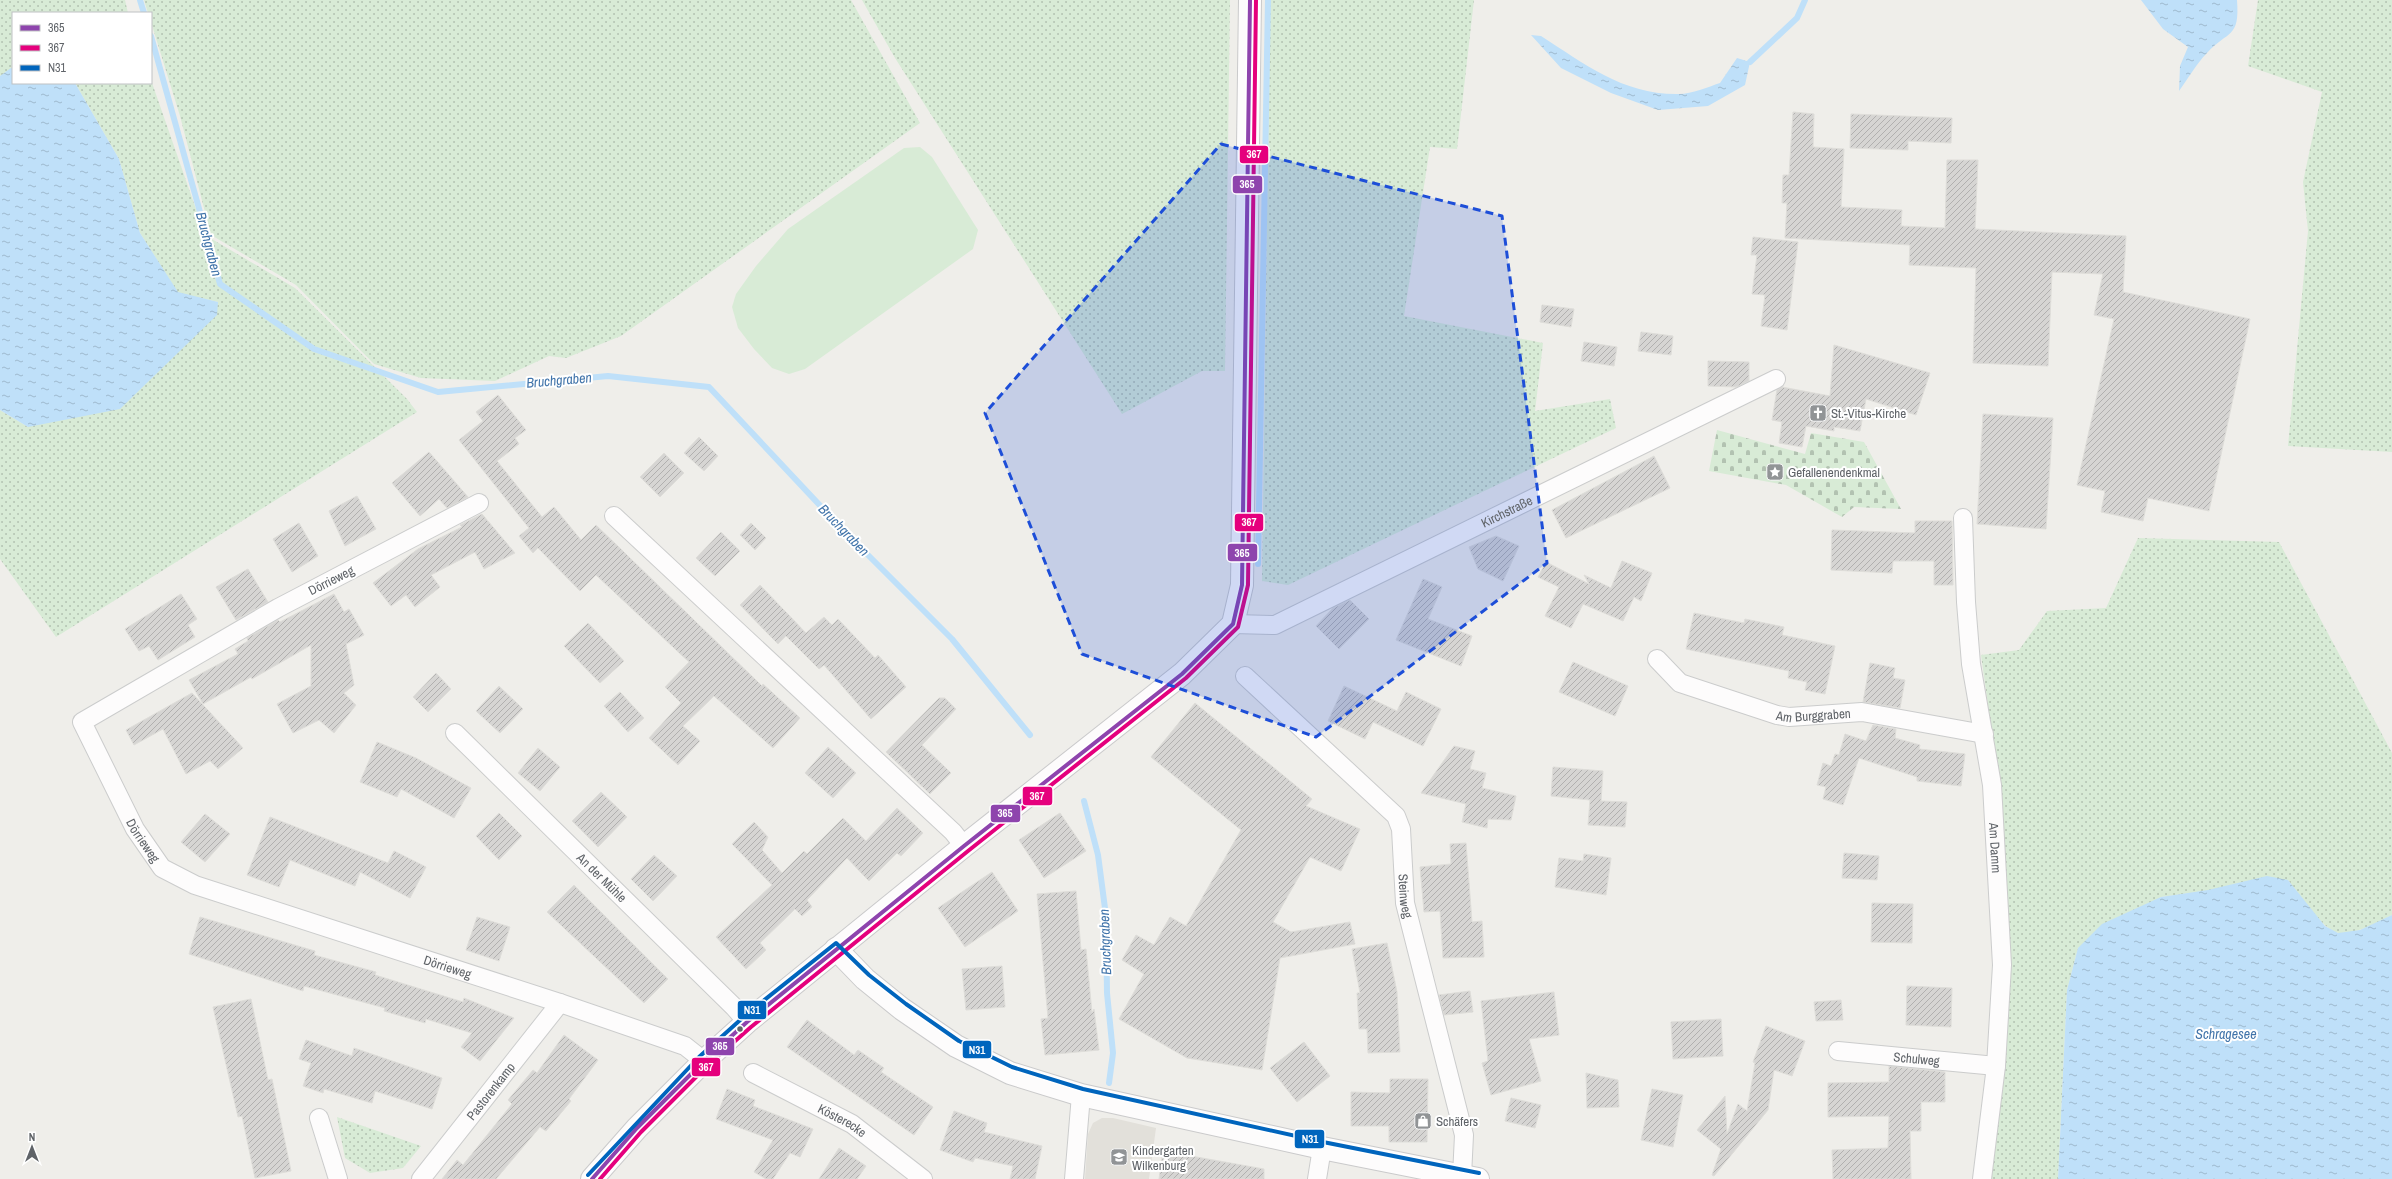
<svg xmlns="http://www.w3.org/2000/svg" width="2392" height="1179" viewBox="0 0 2392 1179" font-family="'Archivo Narrow',sans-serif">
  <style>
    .education { fill: #e2e0da }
    .grass { fill: url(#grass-dots) }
    .cemetery { fill: url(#cemetery-stones) }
    .garden { fill: #d8ebd6 }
    .water { fill: url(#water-ripples) }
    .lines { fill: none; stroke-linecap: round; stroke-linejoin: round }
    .stream { stroke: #bfe0f9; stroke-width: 6 }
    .building { fill: url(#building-hatch); stroke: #deddd9 }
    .street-casing { stroke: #cbcccc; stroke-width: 20 }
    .secondary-casing { stroke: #cacacb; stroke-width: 24 }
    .street { stroke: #fdfcfc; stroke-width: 18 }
    .secondary { stroke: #fdfcfc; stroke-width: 22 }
    .bus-1-casing { stroke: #fff; stroke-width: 7 }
    .bus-2-casing { stroke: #fff; stroke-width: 7 }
    .bus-3-casing { stroke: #fff; stroke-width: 7 }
    .bus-1 { stroke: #8e44ad; stroke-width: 4 }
    .bus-2 { stroke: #e5007d; stroke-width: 4 }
    .bus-3 { stroke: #0065bd; stroke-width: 4 }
    .marked { fill: #1d4ed8; fill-opacity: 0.2; stroke: #1d4ed8; stroke-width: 3; stroke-dasharray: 8 5; stroke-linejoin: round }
    .bus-dot { fill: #5f6368; stroke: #fff; stroke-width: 1.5 }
    .labels { text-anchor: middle; stroke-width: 4; stroke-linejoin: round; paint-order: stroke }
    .poi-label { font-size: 13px; fill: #5f6368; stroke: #fff; text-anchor: start }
    .street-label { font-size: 13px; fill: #5f6368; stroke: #fff }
    .water-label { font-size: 14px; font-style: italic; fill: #4174aa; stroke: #fff }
    .line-badge { stroke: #fff; stroke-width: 1.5 }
    .badge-label { font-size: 11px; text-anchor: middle; font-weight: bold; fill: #fff }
  </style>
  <defs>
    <pattern id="grass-dots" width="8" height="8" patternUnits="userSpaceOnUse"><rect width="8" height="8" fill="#d8ebd6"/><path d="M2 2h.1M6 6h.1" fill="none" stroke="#b2c2b1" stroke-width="1.8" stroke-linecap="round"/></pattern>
    <pattern id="cemetery-stones" width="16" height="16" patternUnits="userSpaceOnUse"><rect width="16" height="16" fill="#d8ebd6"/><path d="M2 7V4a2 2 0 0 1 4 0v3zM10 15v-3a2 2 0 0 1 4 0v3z" fill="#b2c2b1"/></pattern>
    <pattern id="water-ripples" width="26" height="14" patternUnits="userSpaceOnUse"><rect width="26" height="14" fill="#bfe0f9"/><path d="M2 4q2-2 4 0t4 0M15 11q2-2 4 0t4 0" fill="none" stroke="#9eb9cd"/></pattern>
    <pattern id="building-hatch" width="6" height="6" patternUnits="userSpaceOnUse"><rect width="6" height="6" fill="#d6d5d3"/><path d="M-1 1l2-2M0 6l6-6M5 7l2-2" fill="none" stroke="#b1b0af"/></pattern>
  </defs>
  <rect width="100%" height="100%" fill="#efeeea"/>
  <polygon class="education" points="1102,1118 1113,1118 1156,1128 1149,1179 1085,1179 1088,1134 1093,1123"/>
  <g class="grass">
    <polygon points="0,0 125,0 128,13 13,13 13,68 0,76"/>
    <polygon points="144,0 851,0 920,123 621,336 566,358 549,356 495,381 421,378 374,364 296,285 211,235 180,116 151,22 151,13 148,13"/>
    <polygon points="862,0 1230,0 1225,371 1202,371 1122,414 895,58"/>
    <polygon points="1270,0 1474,0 1457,149 1430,147 1404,316 1543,343 1535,411 1610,399 1616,428 1288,585 1262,581"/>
    <polygon points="2258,0 2392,0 2392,452 2288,446 2308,231 2303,182 2322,92 2248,66"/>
    <polygon points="151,80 205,235 295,288 407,399 417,412 56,637 0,559 0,410 28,427 218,302 178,293 140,233 119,159 75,83 151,83"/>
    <path d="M2138 538 2279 542 2392 753V915C2376 923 2358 934 2339 933 2324 932 2298 892 2288 880L2161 897 2078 948 2067 990 2058 1179H1990L1999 784 1981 655 2019 650 2047 611 2106 608Z"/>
    <polygon points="337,1117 421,1146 403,1168 370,1173 345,1158"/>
  </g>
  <polygon class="cemetery" points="1717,430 1805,454 1811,433 1864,442 1901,509 1854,507 1842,517 1786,485 1709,471"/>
  <polygon class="garden" points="920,147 932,157 978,230 973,249 805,369 789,374 772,368 754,349 738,328 732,307 736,294 756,266 788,229 904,148"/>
  <g class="water">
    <path d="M2141 0H2237C2240 39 2228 30 2207 53 2196 64 2188 79 2179 91L2180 66 2188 47 2163 29Z"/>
    <path d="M1531 35 1541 36C1585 64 1623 95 1679 94 1692 94 1708 87 1720 83L1737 58 1750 62 1745 85 1708 106 1658 110 1611 93 1561 68Z"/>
    <polygon points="11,68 13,68 13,83 75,83 119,159 140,233 178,292 218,302 217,315 120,409 28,427 0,410 0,76"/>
    <polygon points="2267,876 2288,880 2325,926 2338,933 2360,930 2392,915 2392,1179 2058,1179 2067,990 2078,948 2102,924 2161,897 2208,890"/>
  </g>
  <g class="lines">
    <g class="stream">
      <polyline points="140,0 144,13"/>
      <polyline points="151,36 220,284 314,349 438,392 608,376 709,387 843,530 952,639 1030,735"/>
      <polyline points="1750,62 1797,18 1805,0"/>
      <polyline points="1258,564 1268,0"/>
      <polyline points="1084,801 1098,855 1106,916 1107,993 1113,1053 1109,1083"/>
    </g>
  </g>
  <g class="building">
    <polygon points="1793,112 1814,114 1813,147 1844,149 1841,207 1902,210 1901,226 1945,228 1947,160 1978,160 1975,229 2126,236 2123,292 2250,319 2209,511 2148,498 2143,521 2101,512 2105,491 2077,485 2114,319 2094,315 2103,274 2052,272 2048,366 1973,363 1976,268 1909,265 1910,245 1785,238 1787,203 1782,203 1783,175 1789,175"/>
    <polygon points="1851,114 1952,118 1951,143 1908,141 1908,150 1850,148"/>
    <polygon points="1753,237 1798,242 1787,330 1761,326 1765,295 1752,294 1757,255 1751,255"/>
    <polygon points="1542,305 1574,309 1571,327 1540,322"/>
    <polygon points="1641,332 1673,336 1671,355 1638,351"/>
    <polygon points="1584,342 1617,347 1614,366 1581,361"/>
    <polygon points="1834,345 1930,373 1916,415 1866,399 1860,431 1834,427 1834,431 1806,426 1802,447 1779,443 1782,422 1772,420 1777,390 1782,387 1830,396"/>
    <polygon points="1708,361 1749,362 1749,381 1736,387 1708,386"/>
    <polygon points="498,395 526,430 515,438 519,444 497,461 542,517 554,507 581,540 596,525 762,686 763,684 800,718 773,748 714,696 683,726 700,741 678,765 649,738 681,703 665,687 689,662 596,575 580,591 538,548 533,553 519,536 529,528 459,440 483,421 476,412"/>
    <polygon points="1983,414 2053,418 2046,529 1977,524"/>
    <polygon points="699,437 718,456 704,471 684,453"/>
    <polygon points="429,452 468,497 447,508 439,499 420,516 392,483"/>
    <polygon points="664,453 684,473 660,497 640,477"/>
    <polygon points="1654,456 1670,488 1566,538 1552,510"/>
    <polygon points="357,496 376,529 345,546 329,511"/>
    <polygon points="482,514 515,553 484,569 475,552 431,575 440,587 415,607 406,595 391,606 373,583 418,549 462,527 460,525"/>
    <polygon points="1915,521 1952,521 1953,585 1934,585 1934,561 1893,561 1892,573 1831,570 1832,530 1915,533"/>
    <polygon points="299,523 318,556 292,572 273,539"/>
    <polygon points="751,523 766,538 755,550 740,535"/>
    <polygon points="721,532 740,551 715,576 696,558"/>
    <polygon points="1496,536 1519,546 1503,581 1478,569 1469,547"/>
    <polygon points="1622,561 1652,573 1641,601 1634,597 1623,621 1583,604 1571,628 1545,616 1559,587 1538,577 1546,562 1589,584 1584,575 1611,588"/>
    <polygon points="248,569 268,602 236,620 216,587"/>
    <polygon points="1423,579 1442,587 1428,619 1472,636 1461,666 1396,640"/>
    <polygon points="760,585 806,633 824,617 832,625 838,619 875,658 878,655 906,687 871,719 824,665 819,669 786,636 778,644 740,605"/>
    <polygon points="181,594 197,619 188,625 195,637 158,660 149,646 139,651 125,629"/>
    <polygon points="334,594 344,612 349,609 364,635 346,644 354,685 344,693 356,705 334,733 319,720 293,733 277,704 311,686 311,645 252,679 251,677 203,704 189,680 238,654 235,649 248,641 247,638 278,620 280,622"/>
    <polygon points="1350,600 1369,619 1339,649 1316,626 1333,608"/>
    <polygon points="1694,613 1744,623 1745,619 1784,627 1782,635 1835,646 1825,694 1805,690 1807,682 1788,678 1789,671 1686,649"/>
    <polygon points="588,623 624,661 600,683 564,646"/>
    <polygon points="1573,662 1628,686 1615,716 1559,692"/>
    <polygon points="1870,663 1895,668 1893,678 1905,680 1900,708 1863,702"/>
    <polygon points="436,673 451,689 428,712 413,697"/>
    <polygon points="499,686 523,709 500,733 476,711"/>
    <polygon points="1344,686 1397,711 1406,692 1441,709 1423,746 1373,722 1365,739 1328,721"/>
    <polygon points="620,692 644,718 628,732 604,706"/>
    <polygon points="192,693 243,748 218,769 210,761 186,774 163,729 134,745 126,730"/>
    <polygon points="939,698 945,698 956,709 922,745 951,773 930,794 886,752"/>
    <polygon points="1195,703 1312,799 1306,806 1360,829 1341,871 1310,857 1273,922 1291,932 1350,922 1355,944 1280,958 1262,1070 1187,1058 1119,1019 1144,974 1122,960 1136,935 1154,945 1170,917 1186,926 1241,830 1151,757"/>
    <polygon points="1873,725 1896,729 1895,738 1920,745 1919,749 1965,754 1961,786 1917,781 1917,777 1859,758 1843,805 1823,799 1826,787 1817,785 1823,763 1831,766 1835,754 1839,755 1845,734 1866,741"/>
    <polygon points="377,742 416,758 471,788 454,818 401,789 397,797 360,782"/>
    <polygon points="1454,746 1475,751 1470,769 1486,773 1482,788 1516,796 1511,820 1488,819 1487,828 1462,822 1466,804 1421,793"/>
    <polygon points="828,747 856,773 833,798 805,773"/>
    <polygon points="538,748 560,767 540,791 518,773"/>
    <polygon points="1553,767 1603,771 1601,801 1627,802 1625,827 1588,825 1590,800 1551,796"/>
    <polygon points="601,792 627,817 598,847 572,821"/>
    <polygon points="897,808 923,833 901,856 897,853 869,881 847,858 807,900 812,907 802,916 795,909 760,943 766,950 746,969 716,937 772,885 732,844 754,822 768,837 762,850 782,873 804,851 807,854 843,818 866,841"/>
    <polygon points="499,813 522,836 499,860 476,836"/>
    <polygon points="1060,813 1086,851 1044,878 1019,840"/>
    <polygon points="205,814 230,834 205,862 181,842"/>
    <polygon points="270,817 388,863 394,851 426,867 410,898 360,872 355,886 290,860 279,887 247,875"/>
    <polygon points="1466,843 1472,922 1482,921 1484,957 1443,958 1440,911 1424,912 1420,867 1451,864 1450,844"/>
    <polygon points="1844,853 1879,856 1877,880 1842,878"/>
    <polygon points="1584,854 1611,858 1606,895 1555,887 1559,858 1583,861"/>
    <polygon points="654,855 677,876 653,901 631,879"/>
    <polygon points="992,872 1018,911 965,947 938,908"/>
    <polygon points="574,885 668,979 644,1003 547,912"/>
    <polygon points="1076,891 1081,950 1086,949 1092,1013 1094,1009 1099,1050 1045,1055 1041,1019 1048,1018 1037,894"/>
    <polygon points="1872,903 1913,904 1912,943 1871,942"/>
    <polygon points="200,917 315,951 314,955 376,972 375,975 463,1002 464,998 514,1018 480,1061 461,1047 472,1033 426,1019 425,1023 384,1011 385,1008 304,986 303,991 189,954"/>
    <polygon points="477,917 510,927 499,961 466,950"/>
    <polygon points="1387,943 1397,992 1400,1052 1368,1053 1367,1029 1359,1029 1357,993 1360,993 1352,949"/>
    <polygon points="1002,966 1005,1007 966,1010 962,969"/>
    <polygon points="1907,986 1952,988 1951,1027 1906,1025"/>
    <polygon points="1470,991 1473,1012 1444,1015 1439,995"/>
    <polygon points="1554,992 1559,1035 1529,1039 1541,1081 1491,1095 1482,1063 1488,1061 1481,1001"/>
    <polygon points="251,999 268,1080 272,1079 291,1171 255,1178 242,1116 238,1117 213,1007"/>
    <polygon points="1841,1000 1843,1020 1816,1021 1814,1002"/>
    <polygon points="1721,1019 1723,1056 1673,1059 1671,1022"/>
    <polygon points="807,1020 854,1055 858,1050 884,1068 881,1072 933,1107 914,1135 787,1047"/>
    <polygon points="1766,1026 1805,1041 1792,1076 1774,1070 1768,1110 1714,1176 1712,1175 1721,1149 1697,1130 1725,1096 1727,1134 1738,1104 1747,1111 1755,1063 1753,1062"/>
    <polygon points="564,1035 598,1060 569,1099 571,1101 546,1131 540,1127 496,1179 442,1179 457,1160 463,1165 512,1104 508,1100 533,1070 537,1073"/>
    <polygon points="306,1040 352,1056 354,1048 442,1078 432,1109 375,1091 372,1103 324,1089 323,1093 303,1086 311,1063 299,1059"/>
    <polygon points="1304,1042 1330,1076 1297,1102 1270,1068"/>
    <polygon points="1889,1066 1945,1072 1945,1102 1921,1102 1921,1131 1910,1131 1911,1179 1833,1179 1832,1150 1888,1148 1889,1116 1828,1117 1828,1083 1889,1082"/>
    <polygon points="1586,1073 1618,1080 1619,1107 1587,1108"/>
    <polygon points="1390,1079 1428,1079 1427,1142 1389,1142 1389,1126 1351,1126 1351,1092 1390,1093"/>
    <polygon points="727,1089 755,1100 753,1106 813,1129 800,1157 790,1153 773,1179 766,1179 754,1172 773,1140 716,1119"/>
    <polygon points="1652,1089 1683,1095 1673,1147 1641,1140"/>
    <polygon points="1511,1098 1541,1105 1535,1128 1505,1121"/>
    <polygon points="954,1111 987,1123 984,1132 1042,1146 1035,1179 1010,1179 1013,1166 975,1158 973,1162 940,1150"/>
    <polygon points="839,1148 866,1166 857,1179 819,1179"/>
    <polygon points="1163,1151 1264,1169 1264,1179 1159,1179"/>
  </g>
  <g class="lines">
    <defs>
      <g id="street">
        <path id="s1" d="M479 503 278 608 82 722 135 829 162 868 195 885 560 1003 685 1046 704 1061"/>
        <polyline points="614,516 953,832 964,846"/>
        <path id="s2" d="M1963 518 1966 602 1971 664 1992 785 2002 965 1996 1066 1982 1179"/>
        <path id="s3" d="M1233 624 1275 625 1776 379"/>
        <path id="s4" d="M1657 659 1680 683 1777 715 1789 717 1862 712 1984 734"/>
        <path id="s5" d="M1245 676 1396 816 1401 829 1405 903 1464 1135 1462 1176"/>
        <path id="s6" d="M455 733 734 1007 747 1022"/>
        <path id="s7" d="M1838 1051 1996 1066"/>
        <path id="s8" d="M753 1073 852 1124 923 1179"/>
        <polyline points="319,1118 338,1179"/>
        <path id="s9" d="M421 1179 560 1003"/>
        <polyline points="1074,1179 1081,1095"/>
        <polyline points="1317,1179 1322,1148"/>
      </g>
      <g id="secondary">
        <polyline points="836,949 865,979 902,1009 956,1046 1010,1073 1081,1095 1322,1148 1478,1179"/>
        <polyline points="592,1179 637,1128 704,1061 747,1022 964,846 1182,674 1233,624 1242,585 1250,0"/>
      </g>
    </defs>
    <use href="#street" class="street-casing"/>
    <use href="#secondary" class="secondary-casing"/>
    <use href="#street" class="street"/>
    <use href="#secondary" class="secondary"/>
    <defs>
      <polyline id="bus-1" points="592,1179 637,1128 704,1061 747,1022 964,846 1182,674 1233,624 1242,585 1250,0"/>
      <polyline id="bus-2" points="600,1179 641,1132 708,1065 751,1027 968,851 1186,678 1238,627 1248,585 1256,0"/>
      <polyline id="bus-3" points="588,1175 699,1057 748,1013 836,943 869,975 906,1004 959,1041 1012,1067 1083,1089 1323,1142 1479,1173"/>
    </defs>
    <use href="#bus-1" class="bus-1-casing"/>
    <use href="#bus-2" class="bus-2-casing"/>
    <use href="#bus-3" class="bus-3-casing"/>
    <use href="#bus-1" class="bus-1"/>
    <use href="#bus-2" class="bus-2"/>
    <use href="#bus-3" class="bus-3"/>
  </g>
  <path class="marked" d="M1221 144 1502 216 1547 563 1316 737 1082 654 985 413Z"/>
  <defs>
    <symbol id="church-square" viewBox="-11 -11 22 22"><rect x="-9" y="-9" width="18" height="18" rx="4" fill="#919496" stroke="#fff"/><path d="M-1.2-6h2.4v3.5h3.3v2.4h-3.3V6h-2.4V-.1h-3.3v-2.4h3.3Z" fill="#fff"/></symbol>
    <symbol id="sight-square" viewBox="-11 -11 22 22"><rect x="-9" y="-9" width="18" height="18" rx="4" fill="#919496" stroke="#fff"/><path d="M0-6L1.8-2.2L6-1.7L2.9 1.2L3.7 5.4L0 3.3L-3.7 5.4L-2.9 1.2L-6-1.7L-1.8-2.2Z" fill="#fff"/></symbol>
    <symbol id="shop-square" viewBox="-11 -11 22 22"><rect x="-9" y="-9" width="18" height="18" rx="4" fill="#919496" stroke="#fff"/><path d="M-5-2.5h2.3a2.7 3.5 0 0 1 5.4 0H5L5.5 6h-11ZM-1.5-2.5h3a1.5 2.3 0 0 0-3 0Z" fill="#fff"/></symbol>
    <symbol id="school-square" viewBox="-11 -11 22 22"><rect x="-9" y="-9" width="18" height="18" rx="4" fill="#919496" stroke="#fff"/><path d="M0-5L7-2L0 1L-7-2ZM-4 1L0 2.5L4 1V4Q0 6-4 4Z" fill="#fff"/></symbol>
  </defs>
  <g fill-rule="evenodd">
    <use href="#church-square" x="1808" y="403" width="20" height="20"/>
    <use href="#sight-square" x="1765" y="462" width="20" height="20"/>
    <use href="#shop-square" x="1413" y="1111" width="20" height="20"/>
    <use href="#school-square" x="1109" y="1147" width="20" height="20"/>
  </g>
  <circle class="bus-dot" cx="740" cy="1029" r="3.5"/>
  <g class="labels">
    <g class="poi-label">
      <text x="1831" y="418">St.-Vitus-Kirche</text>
      <text x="1788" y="477">Gefallenendenkmal</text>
      <text x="1436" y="1126">Schäfers</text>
      <text x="1132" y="1155">Kindergarten<tspan x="1132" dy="15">Wilkenburg</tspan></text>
    </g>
    <g class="street-label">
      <text dy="5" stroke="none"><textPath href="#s3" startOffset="300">Kirchstraße</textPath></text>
      <text transform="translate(331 580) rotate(-27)" y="5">Dörrieweg</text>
      <text dy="5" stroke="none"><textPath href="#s4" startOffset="172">Am Burggraben</textPath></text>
      <text dy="5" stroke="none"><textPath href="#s1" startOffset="587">Dörrieweg</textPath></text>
      <text dy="5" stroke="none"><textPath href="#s2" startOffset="332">Am Damm</textPath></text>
      <text dy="5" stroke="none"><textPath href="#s6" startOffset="206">An der Mühle</textPath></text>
      <text dy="5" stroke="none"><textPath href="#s5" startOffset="287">Steinweg</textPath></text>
      <text dy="5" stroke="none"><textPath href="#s1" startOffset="923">Dörrieweg</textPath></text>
      <text dy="5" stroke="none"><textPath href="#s7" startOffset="79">Schulweg</textPath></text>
      <text dy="5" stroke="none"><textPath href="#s9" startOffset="112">Pastorenkamp</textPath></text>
      <text dy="5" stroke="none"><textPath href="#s8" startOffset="101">Kösterecke</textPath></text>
    </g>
    <g class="water-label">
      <text transform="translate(209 244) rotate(75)" y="5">Bruchgraben</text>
      <text transform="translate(559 380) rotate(-5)" y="5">Bruchgraben</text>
      <text transform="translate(844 530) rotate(46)" y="5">Bruchgraben</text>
      <text transform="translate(1105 942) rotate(-92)" y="5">Bruchgraben</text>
      <text x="2226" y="1039">Schragesee</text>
    </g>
  </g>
  <g class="line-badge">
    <rect x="1239" y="145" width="30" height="19" rx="4" fill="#e5007d"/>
    <rect x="1232" y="175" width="31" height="19" rx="4" fill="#8e44ad"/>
    <rect x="1234" y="513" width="30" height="19" rx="4" fill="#e5007d"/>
    <rect x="1227" y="543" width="31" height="19" rx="4" fill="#8e44ad"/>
    <rect x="1022" y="786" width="31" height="20" rx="4" fill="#e5007d"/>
    <rect x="990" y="804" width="31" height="19" rx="4" fill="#8e44ad"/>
    <rect x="737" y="1000" width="30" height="20" rx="4" fill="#0065bd"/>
    <rect x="705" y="1037" width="30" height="19" rx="4" fill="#8e44ad"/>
    <rect x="962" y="1040" width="30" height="19" rx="4" fill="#0065bd"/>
    <rect x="691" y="1057" width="30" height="20" rx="4" fill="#e5007d"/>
    <rect x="1294" y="1129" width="31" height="20" rx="4" fill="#0065bd"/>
  </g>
  <g class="badge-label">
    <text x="1254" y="158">367</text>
    <text x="1247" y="188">365</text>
    <text x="1249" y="526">367</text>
    <text x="1242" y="557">365</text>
    <text x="1037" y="800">367</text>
    <text x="1005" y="817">365</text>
    <text x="752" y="1014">N31</text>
    <text x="720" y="1050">365</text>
    <text x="977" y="1054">N31</text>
    <text x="706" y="1071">367</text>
    <text x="1310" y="1143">N31</text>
  </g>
  <rect x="12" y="12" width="140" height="72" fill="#ffffff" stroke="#bfc1c3"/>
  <rect x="20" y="25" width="20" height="6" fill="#8e44ad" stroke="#bfc1c3"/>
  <text x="48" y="32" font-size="12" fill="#5f6368">365</text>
  <rect x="20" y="45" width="20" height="6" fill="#e5007d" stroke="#bfc1c3"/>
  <text x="48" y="52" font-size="12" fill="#5f6368">367</text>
  <rect x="20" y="65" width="20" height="6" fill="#0065bd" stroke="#bfc1c3"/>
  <text x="48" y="72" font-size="12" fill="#5f6368">N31</text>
  <g transform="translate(32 1147)" stroke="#ffffff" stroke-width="3" paint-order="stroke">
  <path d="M0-3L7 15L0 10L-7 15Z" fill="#5f6368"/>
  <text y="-6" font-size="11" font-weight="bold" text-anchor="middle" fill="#5f6368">N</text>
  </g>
</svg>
